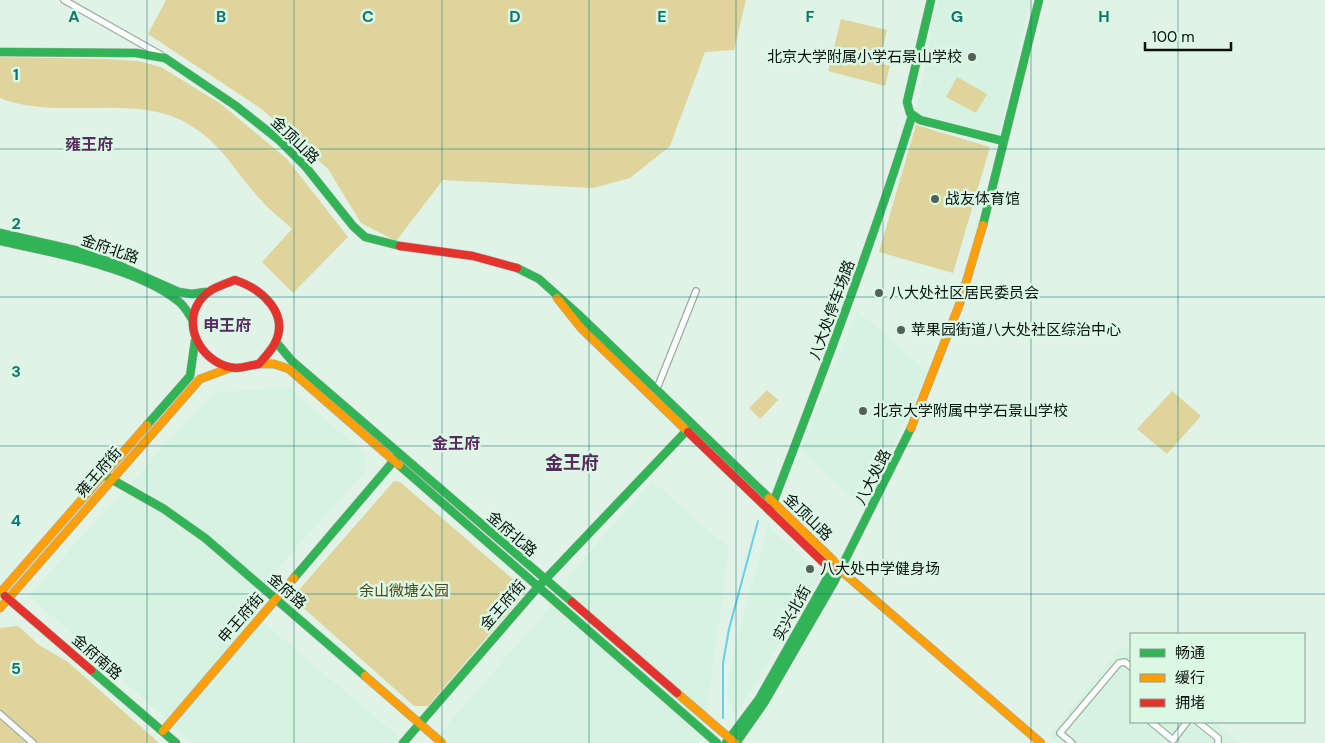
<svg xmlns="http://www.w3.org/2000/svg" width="1325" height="743" viewBox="0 0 1325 743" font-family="'DM Sans','Noto Sans SC',sans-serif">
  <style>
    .built { fill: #d6f2e0 }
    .green { fill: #ded49c }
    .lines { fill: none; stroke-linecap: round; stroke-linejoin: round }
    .stream { stroke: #65d0ea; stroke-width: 2 }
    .street-casing { stroke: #9eaca3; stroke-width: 8 }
    .fast-casing { stroke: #9eaca3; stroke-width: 9 }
    .slow-casing { stroke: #9eaca3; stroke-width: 9 }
    .jam-casing { stroke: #9eaca3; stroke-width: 9 }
    .street { stroke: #fafdfb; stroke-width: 5.5 }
    .fast { stroke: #30b455; stroke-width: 8 }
    .slow { stroke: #ff9f0a; stroke-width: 8 }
    .jam { stroke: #e5322d; stroke-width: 8 }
    .grid { fill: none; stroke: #0f766e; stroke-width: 1; stroke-opacity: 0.55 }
    .poi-dot { fill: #556059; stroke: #dbf8e5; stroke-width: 2 }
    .labels { text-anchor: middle; stroke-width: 5; stroke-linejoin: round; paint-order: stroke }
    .poi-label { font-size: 15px; fill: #09120c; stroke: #dbf8e5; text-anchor: start }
    .street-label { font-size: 15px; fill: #09120c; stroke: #dbf8e5 }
    .park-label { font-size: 15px; fill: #534519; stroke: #dbf8e5 }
    .neighbourhood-label { font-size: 16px; font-weight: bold; fill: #572b5f; stroke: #dbf8e5 }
    .quarter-label { font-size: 18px; font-weight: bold; fill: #572b5f; stroke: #dbf8e5 }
    .grid-label { font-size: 16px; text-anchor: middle; font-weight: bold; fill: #0f766e; stroke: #dbf8e5; stroke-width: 5; stroke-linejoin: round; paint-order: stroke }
  </style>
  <rect width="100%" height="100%" fill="#e1f2e7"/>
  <g class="built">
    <polygon points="938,0 1030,0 999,135 915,114"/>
    <polygon points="857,311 927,371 865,510 801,450"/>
    <polygon points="288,387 366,455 365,471 244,606 406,743 193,743 29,595 213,393"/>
    <polygon points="652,481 729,548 703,739 698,743 432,743 537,622 570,581 567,578"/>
    <polygon points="768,526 821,574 735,717 727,691 736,644"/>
    <polygon points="1122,646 1131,654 1131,722 1214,722 1240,743 1058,743 1049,735"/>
  </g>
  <g class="green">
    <polygon points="166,0 746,0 734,50 705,52 670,146 630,178 593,188 443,180 396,241 361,223 328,169 263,110 148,34"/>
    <polygon points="841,19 887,30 879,63 890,66 885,86 828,71"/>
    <path d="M0 57 106 59 138 61 161 67 221 104 287 159 348 237 293 293 262 262 292 229C282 219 270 211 261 200 232 169 222 141 181 120 130 95 53 120 0 98Z"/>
    <polygon points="957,77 987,94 976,113 946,97"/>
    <polygon points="916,125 990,147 953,273 879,252"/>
    <polygon points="767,390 778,400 760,419 749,408"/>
    <polygon points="1172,391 1201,416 1167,454 1137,429"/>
    <polygon points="394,481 400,482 522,587 523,595 428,706 414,706 299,604 298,591"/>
    <polygon points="18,626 39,645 68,662 159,743 0,743 0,628"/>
  </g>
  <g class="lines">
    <polyline class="stream" points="723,718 723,663 729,629 758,521"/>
    <defs>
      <g id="street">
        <polyline points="64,0 161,55"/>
        <polyline points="656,391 696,291"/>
        <polyline points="0,714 33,743"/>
        <polyline points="1151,722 1173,740 1187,722"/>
        <polyline points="1198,722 1218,738 1218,743"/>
        <polyline points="1072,743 1060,733 1119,663 1125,662 1131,667"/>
      </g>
      <g id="fast">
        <polyline points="931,0 907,102 910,113 920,120 1003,141"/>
        <polyline points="0,52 136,53 165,58 236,106 279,140 305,166 353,226 365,237 400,246"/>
        <polyline points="983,225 1039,0"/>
        <polyline points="0,233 79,251 118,265 179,292 192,294 205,292"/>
        <path d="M0 241C51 252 138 268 178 301 184 305 188 313 192 319"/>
        <polyline points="517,268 539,279 578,314 769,498"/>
        <polyline points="276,342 292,361 572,602"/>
        <polyline points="147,425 190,376 195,341"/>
        <polyline points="399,465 717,743"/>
        <polyline points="104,475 164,509 205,538 365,676"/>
        <path d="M770 511C820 380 870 250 912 116"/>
        <polyline points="294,578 397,457"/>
        <polyline points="91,670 176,743"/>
        <polyline points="403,743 538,587 692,425"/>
        <polyline points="726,743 759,699 828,577 838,569"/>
        <polyline points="736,743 764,703 834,582 911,428"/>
      </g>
      <g id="slow">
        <polyline points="557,298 581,328 688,432"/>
        <polyline points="259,364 274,364 289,369 399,465"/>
        <polyline points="911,428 960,303 983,225"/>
        <polyline points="769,498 833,560 839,569 1041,743"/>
        <polyline points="0,593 147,425"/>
        <polyline points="0,608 200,379 230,368"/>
        <polyline points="365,676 442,743"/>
        <polyline points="677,693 735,743"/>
        <polyline points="163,731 294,578"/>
      </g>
      <g id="jam">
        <polyline points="400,246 473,256 517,268"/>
        <path d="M235 280C262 289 291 314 274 345 270 352 264 358 259 364 252 365 243 368 236 368 205 366 181 329 199 302 207 289 222 285 235 280Z"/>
        <polyline points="688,432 827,566 839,569"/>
        <polyline points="5,596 91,670"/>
        <polyline points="572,602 677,693"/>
      </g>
    </defs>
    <use href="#street" class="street-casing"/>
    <use href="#fast" class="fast-casing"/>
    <use href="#slow" class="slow-casing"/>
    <use href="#jam" class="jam-casing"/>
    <use href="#street" class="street"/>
    <use href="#fast" class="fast"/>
    <use href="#slow" class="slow"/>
    <use href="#jam" class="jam"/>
  </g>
  <path class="grid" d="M147 0V743M294 0V743M442 0V743M589 0V743M736 0V743M883 0V743M1031 0V743M1178 0V634M0 149H1325M0 297H1325M0 446H1325M0 594H1325M1178 722V743"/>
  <g class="poi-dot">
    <circle cx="972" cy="57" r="5"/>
    <circle cx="935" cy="199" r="5"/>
    <circle cx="879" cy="293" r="5"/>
    <circle cx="901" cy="330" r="5"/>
    <circle cx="863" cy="411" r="5"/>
    <circle cx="810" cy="569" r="5"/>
  </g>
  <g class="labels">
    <g class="poi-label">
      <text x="962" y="62" text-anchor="end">北京大学附属小学石景山学校</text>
      <text x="945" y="204">战友体育馆</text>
      <text x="889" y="298">八大处社区居民委员会</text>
      <text x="911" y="335">苹果园街道八大处社区综治中心</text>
      <text x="873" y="416">北京大学附属中学石景山学校</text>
      <text x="820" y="574">八大处中学健身场</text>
    </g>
    <g class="street-label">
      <text transform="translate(295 140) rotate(44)" y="5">金顶山路</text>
      <text transform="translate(110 249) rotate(19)" y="5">金府北路</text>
      <text transform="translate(832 310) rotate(-70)" y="5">八大处停车场路</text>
      <text transform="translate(99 472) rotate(-49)" y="5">雍王府街</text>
      <text transform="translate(873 477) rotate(-63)" y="5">八大处路</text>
      <text transform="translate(808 517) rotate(44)" y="5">金顶山路</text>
      <text transform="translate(512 534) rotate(41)" y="5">金府北路</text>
      <text transform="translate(287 591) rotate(41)" y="5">金府路</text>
      <text transform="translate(503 605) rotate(-49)" y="5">金王府街</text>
      <text transform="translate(792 613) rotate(-61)" y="5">实兴北街</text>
      <text transform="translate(241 618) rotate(-49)" y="5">申王府街</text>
      <text transform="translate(97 657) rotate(41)" y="5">金府南路</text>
    </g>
    <g class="park-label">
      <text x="404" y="596">余山微塘公园</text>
    </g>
    <g class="neighbourhood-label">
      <text x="89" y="150">雍王府</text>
      <text x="227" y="331">申王府</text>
      <text x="456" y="449">金王府</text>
    </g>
    <g class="quarter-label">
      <text x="572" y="469">金王府</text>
    </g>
  </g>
  <g class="grid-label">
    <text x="74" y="22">A</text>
    <text x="221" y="22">B</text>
    <text x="368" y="22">C</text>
    <text x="515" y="22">D</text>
    <text x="662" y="22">E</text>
    <text x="810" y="22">F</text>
    <text x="957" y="22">G</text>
    <text x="1104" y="22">H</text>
    <text x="16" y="80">1</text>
    <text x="16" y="229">2</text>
    <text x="16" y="377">3</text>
    <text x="16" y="526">4</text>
    <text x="16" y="674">5</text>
  </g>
  <rect x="1130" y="633" width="175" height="90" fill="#dbf8e5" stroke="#879c8e"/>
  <rect x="1140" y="649" width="25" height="8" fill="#30b455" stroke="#879c8e"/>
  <text x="1175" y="658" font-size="15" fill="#09120c">畅通</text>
  <rect x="1140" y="674" width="25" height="8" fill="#ff9f0a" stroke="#879c8e"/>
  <text x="1175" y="683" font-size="15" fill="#09120c">缓行</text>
  <rect x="1140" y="699" width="25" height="8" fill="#e5322d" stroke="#879c8e"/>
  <text x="1175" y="708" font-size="15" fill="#09120c">拥堵</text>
  <path d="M1145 42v8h86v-8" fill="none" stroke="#09120c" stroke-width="2.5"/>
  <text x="1152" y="42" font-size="15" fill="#09120c" stroke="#dbf8e5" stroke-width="4" paint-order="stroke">100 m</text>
</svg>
